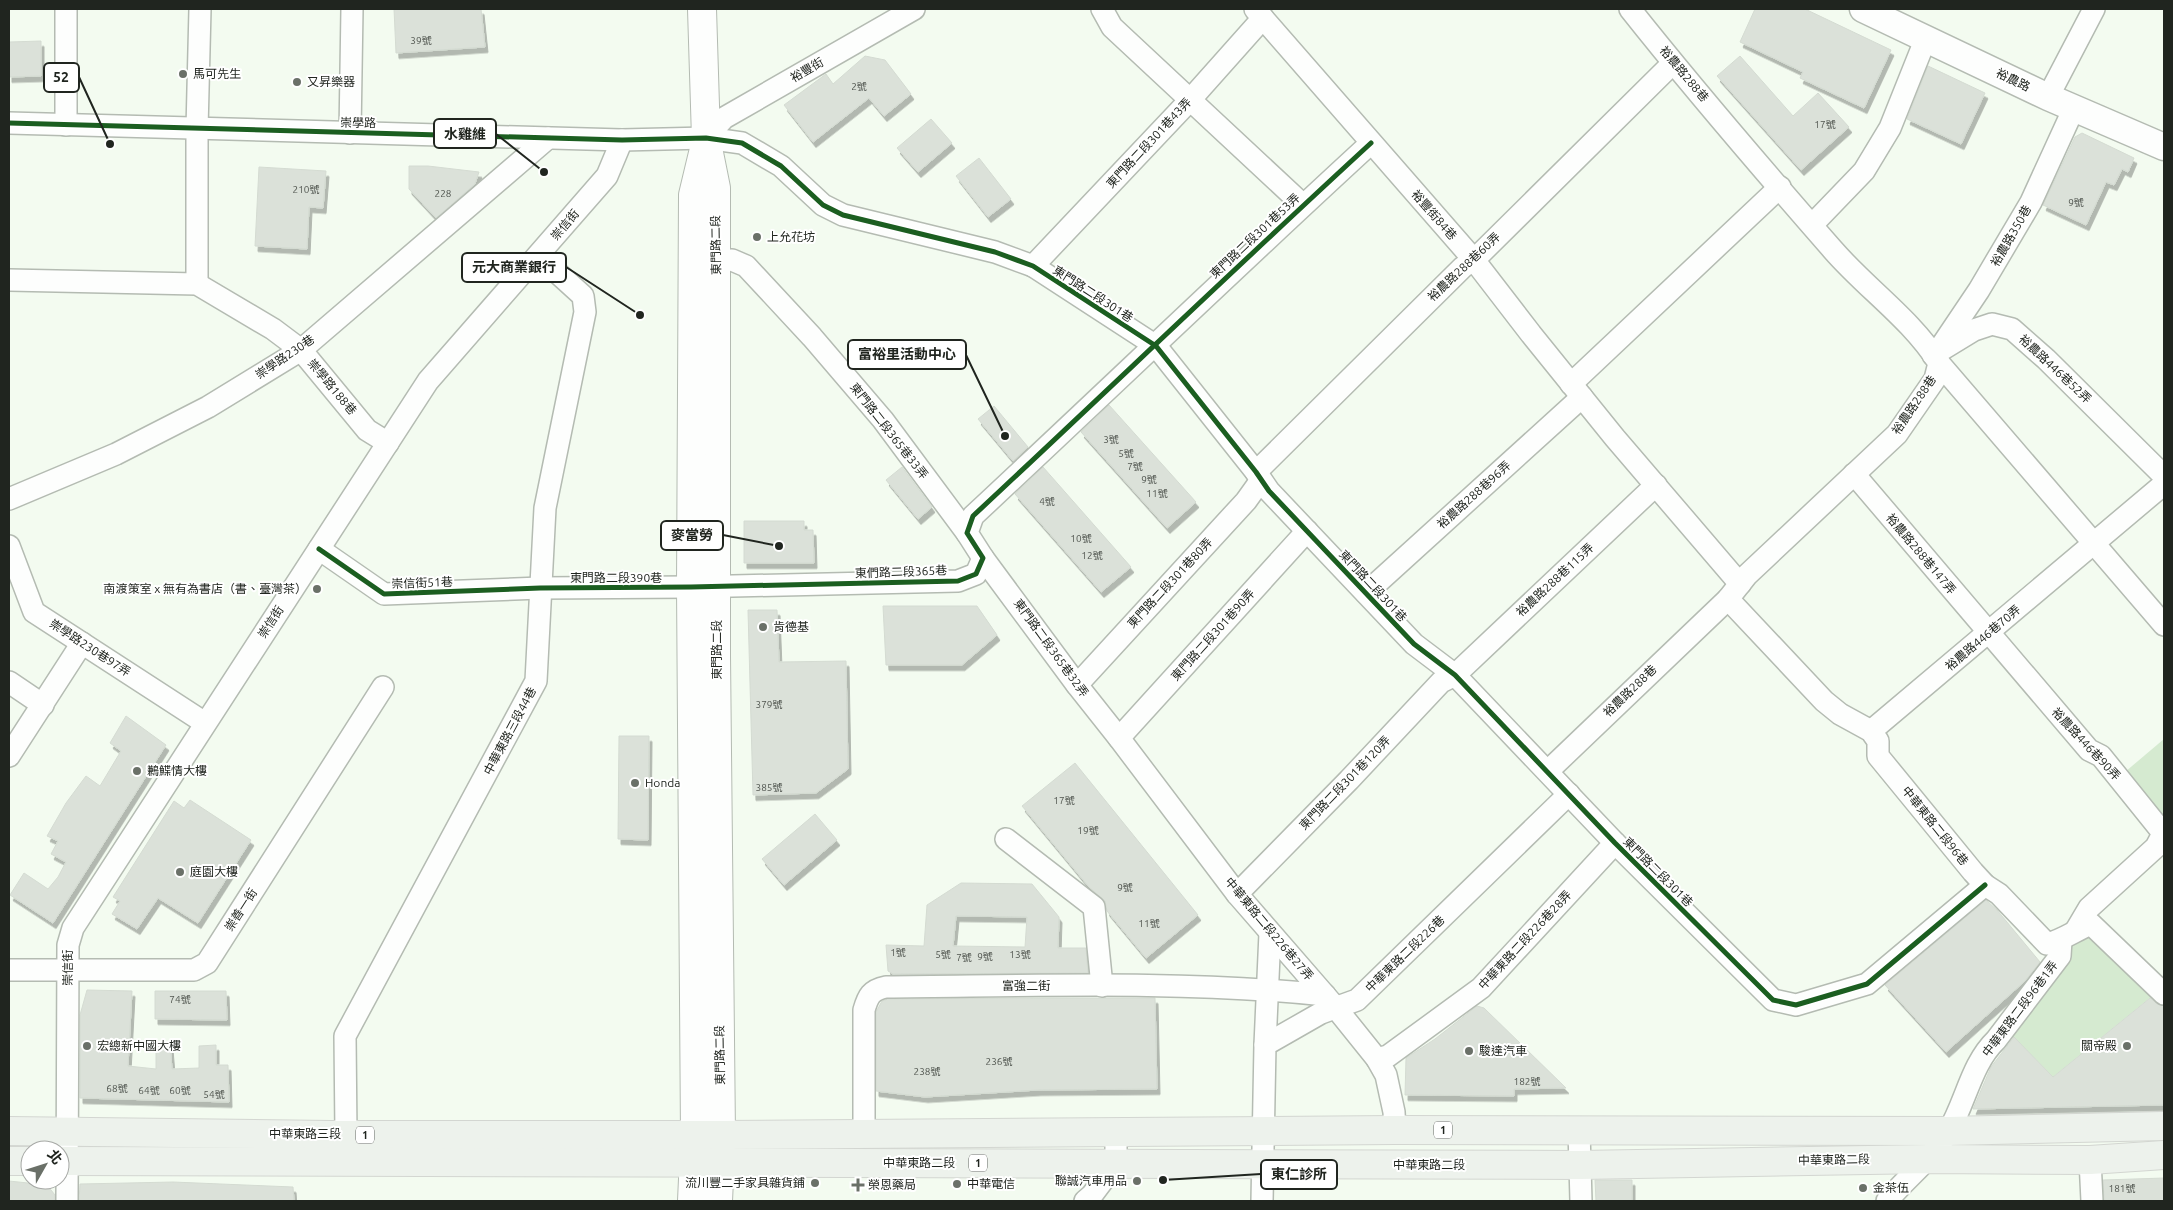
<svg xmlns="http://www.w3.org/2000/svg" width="2173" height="1210" viewBox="0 0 2173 1210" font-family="Ubuntu,'Noto Sans TC',sans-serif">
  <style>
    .green { fill: #d5ead0 }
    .building { fill: #dbe1d9; stroke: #d4dbd2; fill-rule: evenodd; filter: url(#shadow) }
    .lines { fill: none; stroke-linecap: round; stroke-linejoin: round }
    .minor-casing { stroke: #b4bbb2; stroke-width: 24 }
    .tertiary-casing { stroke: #b4bbb2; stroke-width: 29 }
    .secondary-casing { stroke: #b4bbb2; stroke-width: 30 }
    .primary-casing { stroke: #d3d6d1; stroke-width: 30 }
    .minor { stroke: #fdfefd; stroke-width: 21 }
    .tertiary { stroke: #fdfefd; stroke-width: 26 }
    .secondary { stroke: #fdfefd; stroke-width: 28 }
    .primary { stroke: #edf2ec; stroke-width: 28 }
    .cycleway-casing { stroke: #fff; stroke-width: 8 }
    .cycleway { stroke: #1b5e20; stroke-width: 5 }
    .poi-dot { fill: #6a7068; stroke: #fff; stroke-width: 2 }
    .labels { text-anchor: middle; stroke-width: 4; stroke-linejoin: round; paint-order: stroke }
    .number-label { font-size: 10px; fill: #515650 }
    .shield { fill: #fff; stroke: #636662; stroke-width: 1 }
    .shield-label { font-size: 11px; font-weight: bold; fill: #20251f }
    .street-label { font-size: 12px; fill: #20251f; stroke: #fff }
    .poi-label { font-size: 12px; fill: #20251f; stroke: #fff; text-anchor: start }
    .leader { fill: none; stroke: #20251f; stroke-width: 2 }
    .callout-dot { fill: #20251f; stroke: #fff; stroke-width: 2 }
    .callout { fill: #fff; stroke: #20251f; stroke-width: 2 }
    .callout-label { font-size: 14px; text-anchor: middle; font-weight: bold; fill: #20251f }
  </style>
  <defs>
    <filter id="shadow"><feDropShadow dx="3" dy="5.5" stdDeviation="0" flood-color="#0004"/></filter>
  </defs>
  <rect width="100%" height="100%" fill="#f3fbf0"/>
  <g class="green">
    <polygon points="2164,739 2164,818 2125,772"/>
    <polygon points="2090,927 2156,993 2053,1077 2006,1030 2062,941"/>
  </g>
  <g class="building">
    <polygon points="394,9 481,9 485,47 396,53"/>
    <polygon points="1755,9 1805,9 1891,50 1864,108 1800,78 1803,72 1740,42"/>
    <polygon points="41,41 41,76 9,77 9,42"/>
    <polygon points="865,56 885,60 911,94 884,116 869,98 813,142 784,105 826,74 833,84"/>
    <polygon points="1740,56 1793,116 1818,93 1849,127 1801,170 1717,76"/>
    <polygon points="1928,66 1985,93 1961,144 1907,119"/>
    <polygon points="931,119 952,143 918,172 897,148"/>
    <polygon points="2082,133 2134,158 2128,172 2122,169 2114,185 2106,182 2086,225 2043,205 2075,137"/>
    <polygon points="979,158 1011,199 988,217 956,176"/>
    <polygon points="409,166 428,166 479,172 475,184 436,218 409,189"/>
    <polygon points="259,167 326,171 323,208 309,207 307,249 255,246"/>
    <polygon points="1109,405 1196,502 1167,528 1081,432"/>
    <polygon points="994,406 1028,447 1013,461 978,419"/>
    <polygon points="902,467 932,507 918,519 886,480"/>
    <polygon points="1043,467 1131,567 1101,592 1015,494"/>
    <polygon points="744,521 804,521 804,530 813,530 814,563 744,563"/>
    <polygon points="883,606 977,606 997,635 962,665 886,665"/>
    <polygon points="748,610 777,610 779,662 846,661 848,769 816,793 753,795"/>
    <polygon points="126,716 166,745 53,923 10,895 24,873 48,889 58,877 66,862 51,854 58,841 47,836 66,803 86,776 100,786 121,751 110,743"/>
    <polygon points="619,736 649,736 648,840 618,839"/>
    <polygon points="1075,763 1198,915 1146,958 1107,911 1105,901 1089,887 1022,806"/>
    <polygon points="190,800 251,840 198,923 158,898 137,929 112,914 120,901 113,897 174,801 184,808"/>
    <polygon points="815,814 837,840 784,885 762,859"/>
    <path d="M961 883 1032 884 1059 917 1058 948H1086L1088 973 893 974 888 971 886 945 924 946 927 905ZM956 916 1027 917 1025 947 953 946Z"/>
    <polygon points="1986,900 1997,910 2040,962 2025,981 1946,1052 1885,985"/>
    <polygon points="87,990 132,991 128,1066 156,1069 156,1045 170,1044 172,1069 199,1068 199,1046 216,1045 216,1065 228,1065 229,1102 80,1098 80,1015"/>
    <polygon points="155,991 226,991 227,1020 155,1019"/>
    <polygon points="1051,998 1155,998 1157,1089 1038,1090 925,1097 876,1091 876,1012 882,1001 888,999"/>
    <polygon points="2150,998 2156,1003 2164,1006 2164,1105 1973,1109 1991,1067 2014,1037 2053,1077"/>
    <polygon points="1477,1006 1484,1008 1566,1088 1514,1089 1514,1096 1405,1095 1406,1058 1435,1039"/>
    <polygon points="2164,1178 2164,1201 2104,1201 2103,1180"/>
    <polygon points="1595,1180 1632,1180 1632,1201 1596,1201"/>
    <polygon points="9,1181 47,1185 55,1195 55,1201 9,1201"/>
    <polygon points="173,1182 293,1187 294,1201 79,1201 80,1184"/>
  </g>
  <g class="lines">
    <defs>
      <g id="minor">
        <polyline points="1102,9 1112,27 1303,205"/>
        <polyline points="1255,9 1474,260 1531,334 1615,438 1740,584"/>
        <polyline points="2048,97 2094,9"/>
        <polyline points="9,123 622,140 706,138 742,143 781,166 823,205 843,215 995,252 1033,266 1156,346 1256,472 1269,491 1414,644 1455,675 1615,843 1773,1000 1796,1005 1867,984 1985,885"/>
        <polyline points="66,125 66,9"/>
        <polyline points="350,133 352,9"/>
        <polyline points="706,138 724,118 914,9"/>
        <polyline points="1812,225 1864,171 1890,128 1926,38"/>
        <polyline points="717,261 732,260 746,266 812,337 883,420 967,533"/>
        <polyline points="1033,266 1190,100 1263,18"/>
        <polyline points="9,280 197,284 273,329 301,350 367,430 388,443"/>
        <polyline points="197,284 197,129 200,9"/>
        <polyline points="1942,345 1979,290 2031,202 2074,108"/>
        <polyline points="1933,355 1974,330 1992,324 2012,329 2046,359 2164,476"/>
        <polyline points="1939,363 2164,625"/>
        <polyline points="1571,384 1780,187"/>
        <polyline points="1256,472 1463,267 1474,260 1673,63"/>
        <polyline points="1854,474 2089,750 2101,756 2163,833"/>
        <polyline points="9,499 116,454 208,407 301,350 548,138"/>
        <polyline points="9,546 34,612 205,723"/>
        <path d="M319 549 384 594 540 588 691 587 958 581 976 574 983 558 967 533 973 516C1106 392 1237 266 1371 143"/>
        <polyline points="983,558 1077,685 1119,738 1237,894 1336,1008 1377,1059 1386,1075 1394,1112 1395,1130"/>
        <polyline points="1366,593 1582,397"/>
        <path d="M1728 599 1824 701 1840 714 1871 731 1878 741V756L1973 872 1985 885 1999 894 2047 944C2063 940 2076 930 2091 924L2164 994"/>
        <polyline points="9,682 43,705"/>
        <polyline points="1077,685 1246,501 1261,480"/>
        <polyline points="1871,731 2164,484"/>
        <polyline points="1119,738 1307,531"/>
        <polyline points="9,756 82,643"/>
        <path d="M1548 771 1728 599 1747 575 1897 434 1935 379 1939 363C1911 319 1867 289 1833 250 1764 171 1695 91 1630 9"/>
        <polyline points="1006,839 1094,907 1102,986"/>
        <polyline points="1237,894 1349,780 1441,682 1455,675 1656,485"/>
        <polyline points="2076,930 2089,908 2156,847 2164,832"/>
        <polyline points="9,970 194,970 207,963 383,687"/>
        <polyline points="1265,1045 1270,933"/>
        <polyline points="1377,1059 1388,1056 1481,988 1615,843"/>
        <polyline points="1579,1130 1581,1201"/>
        <path d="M864 1134V1010C868 996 871 990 886 987 1032 986 1180 980 1325 995"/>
        <polyline points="346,1135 345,1036 536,681 545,508 585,312 583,296 539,256"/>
        <polyline points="2090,1160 2092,1201"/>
        <polyline points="67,1201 68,945 73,928 428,381 607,176 622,140"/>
        <polyline points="1085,1201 1092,1195 1116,1163 1116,1133"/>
        <polyline points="1262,1201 1265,1045 1321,1013 1357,1000 1569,794"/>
        <path d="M1887 1201C1907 1177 1932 1159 1948 1132 1966 1102 1971 1064 1996 1040L2060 956 2061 940"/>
      </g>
      <polyline id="tertiary" points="1863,9 2048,97 2164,147"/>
      <g id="secondary">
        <polyline points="702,9 706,138 716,188 716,656 721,1135 718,1201"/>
        <polyline points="692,1201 695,1135 691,587 693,195 704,149"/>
      </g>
      <g id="primary">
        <polyline points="9,1131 331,1135 721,1135 1395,1130 1949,1131 2164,1126"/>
        <polyline points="9,1161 30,1161"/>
        <polyline points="60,1161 1580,1165 1929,1159 2090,1160 2164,1155"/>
      </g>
    </defs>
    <use href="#minor" class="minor-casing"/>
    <use href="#tertiary" class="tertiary-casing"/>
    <use href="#secondary" class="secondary-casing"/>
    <use href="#primary" class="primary-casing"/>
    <use href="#minor" class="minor"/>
    <use href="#tertiary" class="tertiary"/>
    <use href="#secondary" class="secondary"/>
    <use href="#primary" class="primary"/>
    <defs>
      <g id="cycleway">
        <polyline points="9,123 622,140 706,138 742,143 781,166 823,205 843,215 995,252 1033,266 1156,346 1256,472 1269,491 1414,644 1455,675 1615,843 1773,1000 1796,1005 1867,984 1985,885"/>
        <path d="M319 549 384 594 540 588 691 587 958 581 976 574 983 558 967 533 973 516C1106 392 1237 266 1371 143"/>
      </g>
    </defs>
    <use href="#cycleway" class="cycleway-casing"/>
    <use href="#cycleway" class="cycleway"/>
  </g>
  <g class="poi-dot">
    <circle cx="183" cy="74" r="5"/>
    <circle cx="297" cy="82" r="5"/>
    <circle cx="757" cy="237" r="5"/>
    <circle cx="317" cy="589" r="5"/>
    <circle cx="763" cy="627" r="5"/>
    <circle cx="137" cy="771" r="5"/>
    <circle cx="635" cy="783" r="5"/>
    <circle cx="180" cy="872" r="5"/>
    <circle cx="87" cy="1046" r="5"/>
    <circle cx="2127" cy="1046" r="5"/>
    <circle cx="1469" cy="1051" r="5"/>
    <circle cx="1137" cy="1181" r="5"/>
    <circle cx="815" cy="1183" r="5"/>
    <circle cx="957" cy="1184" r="5"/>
    <path d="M855.5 1177.5h5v5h5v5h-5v5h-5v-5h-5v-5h5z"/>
    <circle cx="1863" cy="1188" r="5"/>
  </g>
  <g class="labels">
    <g class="number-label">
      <text x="421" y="44">39號</text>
      <text x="859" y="90">2號</text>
      <text x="1825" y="128">17號</text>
      <text x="306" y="193">210號</text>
      <text x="443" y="197">228</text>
      <text x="2076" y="206">9號</text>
      <text x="1111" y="443">3號</text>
      <text x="1126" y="457">5號</text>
      <text x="1135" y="470">7號</text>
      <text x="1149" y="483">9號</text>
      <text x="1157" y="497">11號</text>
      <text x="1047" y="505">4號</text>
      <text x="1081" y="542">10號</text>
      <text x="1092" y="559">12號</text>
      <text x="769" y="708">379號</text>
      <text x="769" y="791">385號</text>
      <text x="1064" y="804">17號</text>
      <text x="1088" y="834">19號</text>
      <text x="1125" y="891">9號</text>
      <text x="1149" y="927">11號</text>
      <text x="898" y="956">1號</text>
      <text x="943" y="958">5號</text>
      <text x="1020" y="958">13號</text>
      <text x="985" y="960">9號</text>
      <text x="964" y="961">7號</text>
      <text x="180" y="1003">74號</text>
      <text x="999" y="1065">236號</text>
      <text x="927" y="1075">238號</text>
      <text x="1527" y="1085">182號</text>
      <text x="117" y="1092">68號</text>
      <text x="149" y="1094">64號</text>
      <text x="180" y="1094">60號</text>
      <text x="214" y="1098">54號</text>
      <text x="2122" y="1192">181號</text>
    </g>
    <g class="shield">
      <rect x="1434" y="1121.5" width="18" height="17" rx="4"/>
      <rect x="356" y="1126.5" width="18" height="17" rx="4"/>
      <rect x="969" y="1154.5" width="18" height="17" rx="4"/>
    </g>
    <g class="shield-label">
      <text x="1443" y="1134">1</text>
      <text x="365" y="1139">1</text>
      <text x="978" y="1167">1</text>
    </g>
    <g class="street-label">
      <text transform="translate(807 70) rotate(-30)" y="4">裕豐街</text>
      <text transform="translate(1684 74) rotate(50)" y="4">裕農路288巷</text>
      <text transform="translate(2013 80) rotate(26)" y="4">裕農路</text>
      <text transform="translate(358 123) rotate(1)" y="4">崇學路</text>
      <text transform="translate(1149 143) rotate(-47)" y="4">東門路二段301巷43弄</text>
      <text transform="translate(1434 215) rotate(49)" y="4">裕豐街84巷</text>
      <text transform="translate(565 225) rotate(-50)" y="4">崇信街</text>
      <text transform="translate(1255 236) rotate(-43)" y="4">東門路二段301巷53弄</text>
      <text transform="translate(2011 236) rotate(-60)" y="4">裕農路350巷</text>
      <text transform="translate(716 245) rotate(-91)" y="4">東門路二段</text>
      <text transform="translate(1464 267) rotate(-43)" y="4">裕農路288巷60弄</text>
      <text transform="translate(1093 294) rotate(33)" y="4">東門路二段301巷</text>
      <text transform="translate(285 357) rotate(-34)" y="4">崇學路230巷</text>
      <text transform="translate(2055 369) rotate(43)" y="4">裕農路446巷52弄</text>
      <text transform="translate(332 387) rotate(50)" y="4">崇學路188巷</text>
      <text transform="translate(1914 405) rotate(-56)" y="4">裕農路288巷</text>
      <text transform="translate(889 431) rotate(52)" y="4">東門路二段365巷33弄</text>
      <text transform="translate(1474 495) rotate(-42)" y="4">裕農路288巷96弄</text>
      <text transform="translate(1921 554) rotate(50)" y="4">裕農路288巷147弄</text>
      <text transform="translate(901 572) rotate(-2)" y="4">東們路二段365巷</text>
      <text x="616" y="582">東門路二段390巷</text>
      <text transform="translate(1555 580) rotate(-43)" y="4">裕農路288巷115弄</text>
      <text transform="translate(422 583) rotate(-2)" y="4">崇信街51巷</text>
      <text transform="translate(1170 583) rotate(-47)" y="4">東門路二段301巷80弄</text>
      <text transform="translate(1373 586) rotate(47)" y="4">東門路二段301巷</text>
      <text transform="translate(271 622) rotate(-57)" y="4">崇信街</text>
      <text transform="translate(1213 635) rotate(-48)" y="4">東門路二段301巷90弄</text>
      <text transform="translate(1983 638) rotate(-40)" y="4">裕農路446巷70弄</text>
      <text transform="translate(90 648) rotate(33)" y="4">崇學路230巷97弄</text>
      <text transform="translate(1051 648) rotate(54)" y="4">東門路二段365巷32弄</text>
      <text transform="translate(717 650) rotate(-90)" y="4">東門路二段</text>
      <text transform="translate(1630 691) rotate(-44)" y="4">裕農路288巷</text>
      <text transform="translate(510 731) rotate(-62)" y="4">中華東路三段44巷</text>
      <text transform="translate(2086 744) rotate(47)" y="4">裕農路446巷90弄</text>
      <text transform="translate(1345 783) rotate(-46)" y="4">東門路二段301巷120弄</text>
      <text transform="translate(1935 826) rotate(51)" y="4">中華東路二段96巷</text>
      <text transform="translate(1658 872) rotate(45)" y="4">東門路二段301巷</text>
      <text transform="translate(241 910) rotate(-57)" y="4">崇善一街</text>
      <text transform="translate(1269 929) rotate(50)" y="4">中華東路二段226巷27弄</text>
      <text transform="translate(1525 940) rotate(-47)" y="4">中華東路二段226巷28弄</text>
      <text transform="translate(1405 954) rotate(-44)" y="4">中華東路二段226巷</text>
      <text transform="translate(68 968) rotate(-90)" y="4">崇信街</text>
      <text x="1026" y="990">富強二街</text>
      <text transform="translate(2020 1009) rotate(-53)" y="4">中華東路二段96巷1弄</text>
      <text transform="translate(720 1055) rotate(-91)" y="4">東門路二段</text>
      <text x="305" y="1138">中華東路三段</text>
      <text transform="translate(1834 1160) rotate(-1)" y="4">中華東路二段</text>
      <text x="919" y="1167">中華東路二段</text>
      <text x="1429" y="1169">中華東路二段</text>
    </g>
    <g class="poi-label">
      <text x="193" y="78">馬可先生</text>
      <text x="307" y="86">又昇樂器</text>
      <text x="767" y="241">上允花坊</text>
      <text x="307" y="593" text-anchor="end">南渡策室 x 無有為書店（書、臺灣茶）</text>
      <text x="773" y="631">肯德基</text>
      <text x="147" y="775">鶼鰈情大樓</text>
      <text x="645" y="787">Honda</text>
      <text x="190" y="876">庭園大樓</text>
      <text x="97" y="1050">宏總新中國大樓</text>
      <text x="2117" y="1050" text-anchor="end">關帝殿</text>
      <text x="1479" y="1055">駿達汽車</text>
      <text x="1127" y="1185" text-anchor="end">聯誠汽車用品</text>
      <text x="805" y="1187" text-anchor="end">流川豐二手家具雜貨鋪</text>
      <text x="967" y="1188">中華電信</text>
      <text x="868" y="1189">榮恩藥局</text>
      <text x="1873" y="1192">金茶伍</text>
    </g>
  </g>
  <path class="leader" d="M110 144L79 77M544 172L496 134M640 315L566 267M1005 436L966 355M779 546L723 535M1163 1180L1261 1174"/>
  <g class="callout-dot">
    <circle cx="110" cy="144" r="5"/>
    <circle cx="544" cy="172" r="5"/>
    <circle cx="640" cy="315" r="5"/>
    <circle cx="1005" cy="436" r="5"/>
    <circle cx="779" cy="546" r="5"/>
    <circle cx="1163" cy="1180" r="5"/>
  </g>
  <g class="callout">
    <rect x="44" y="63" width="35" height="29" rx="5"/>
    <rect x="434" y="119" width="62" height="29" rx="5"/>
    <rect x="462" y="253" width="104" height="29" rx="5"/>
    <rect x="848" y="340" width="118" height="29" rx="5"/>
    <rect x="661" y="521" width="62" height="29" rx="5"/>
    <rect x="1261" y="1160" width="76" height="29" rx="5"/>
  </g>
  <g class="callout-label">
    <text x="61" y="82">52</text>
    <text x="465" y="139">水雞維</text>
    <text x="514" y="272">元大商業銀行</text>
    <text x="907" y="359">富裕里活動中心</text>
    <text x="692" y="540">麥當勞</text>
    <text x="1299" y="1179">東仁診所</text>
  </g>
  <rect width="2173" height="1210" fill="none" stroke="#20251f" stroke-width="20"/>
  <g transform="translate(45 1165) rotate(51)"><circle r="24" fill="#ffffff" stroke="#a6a8a5"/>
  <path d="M0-4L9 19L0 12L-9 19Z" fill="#6a7068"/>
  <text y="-8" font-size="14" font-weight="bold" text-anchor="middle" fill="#20251f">北</text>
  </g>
</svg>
